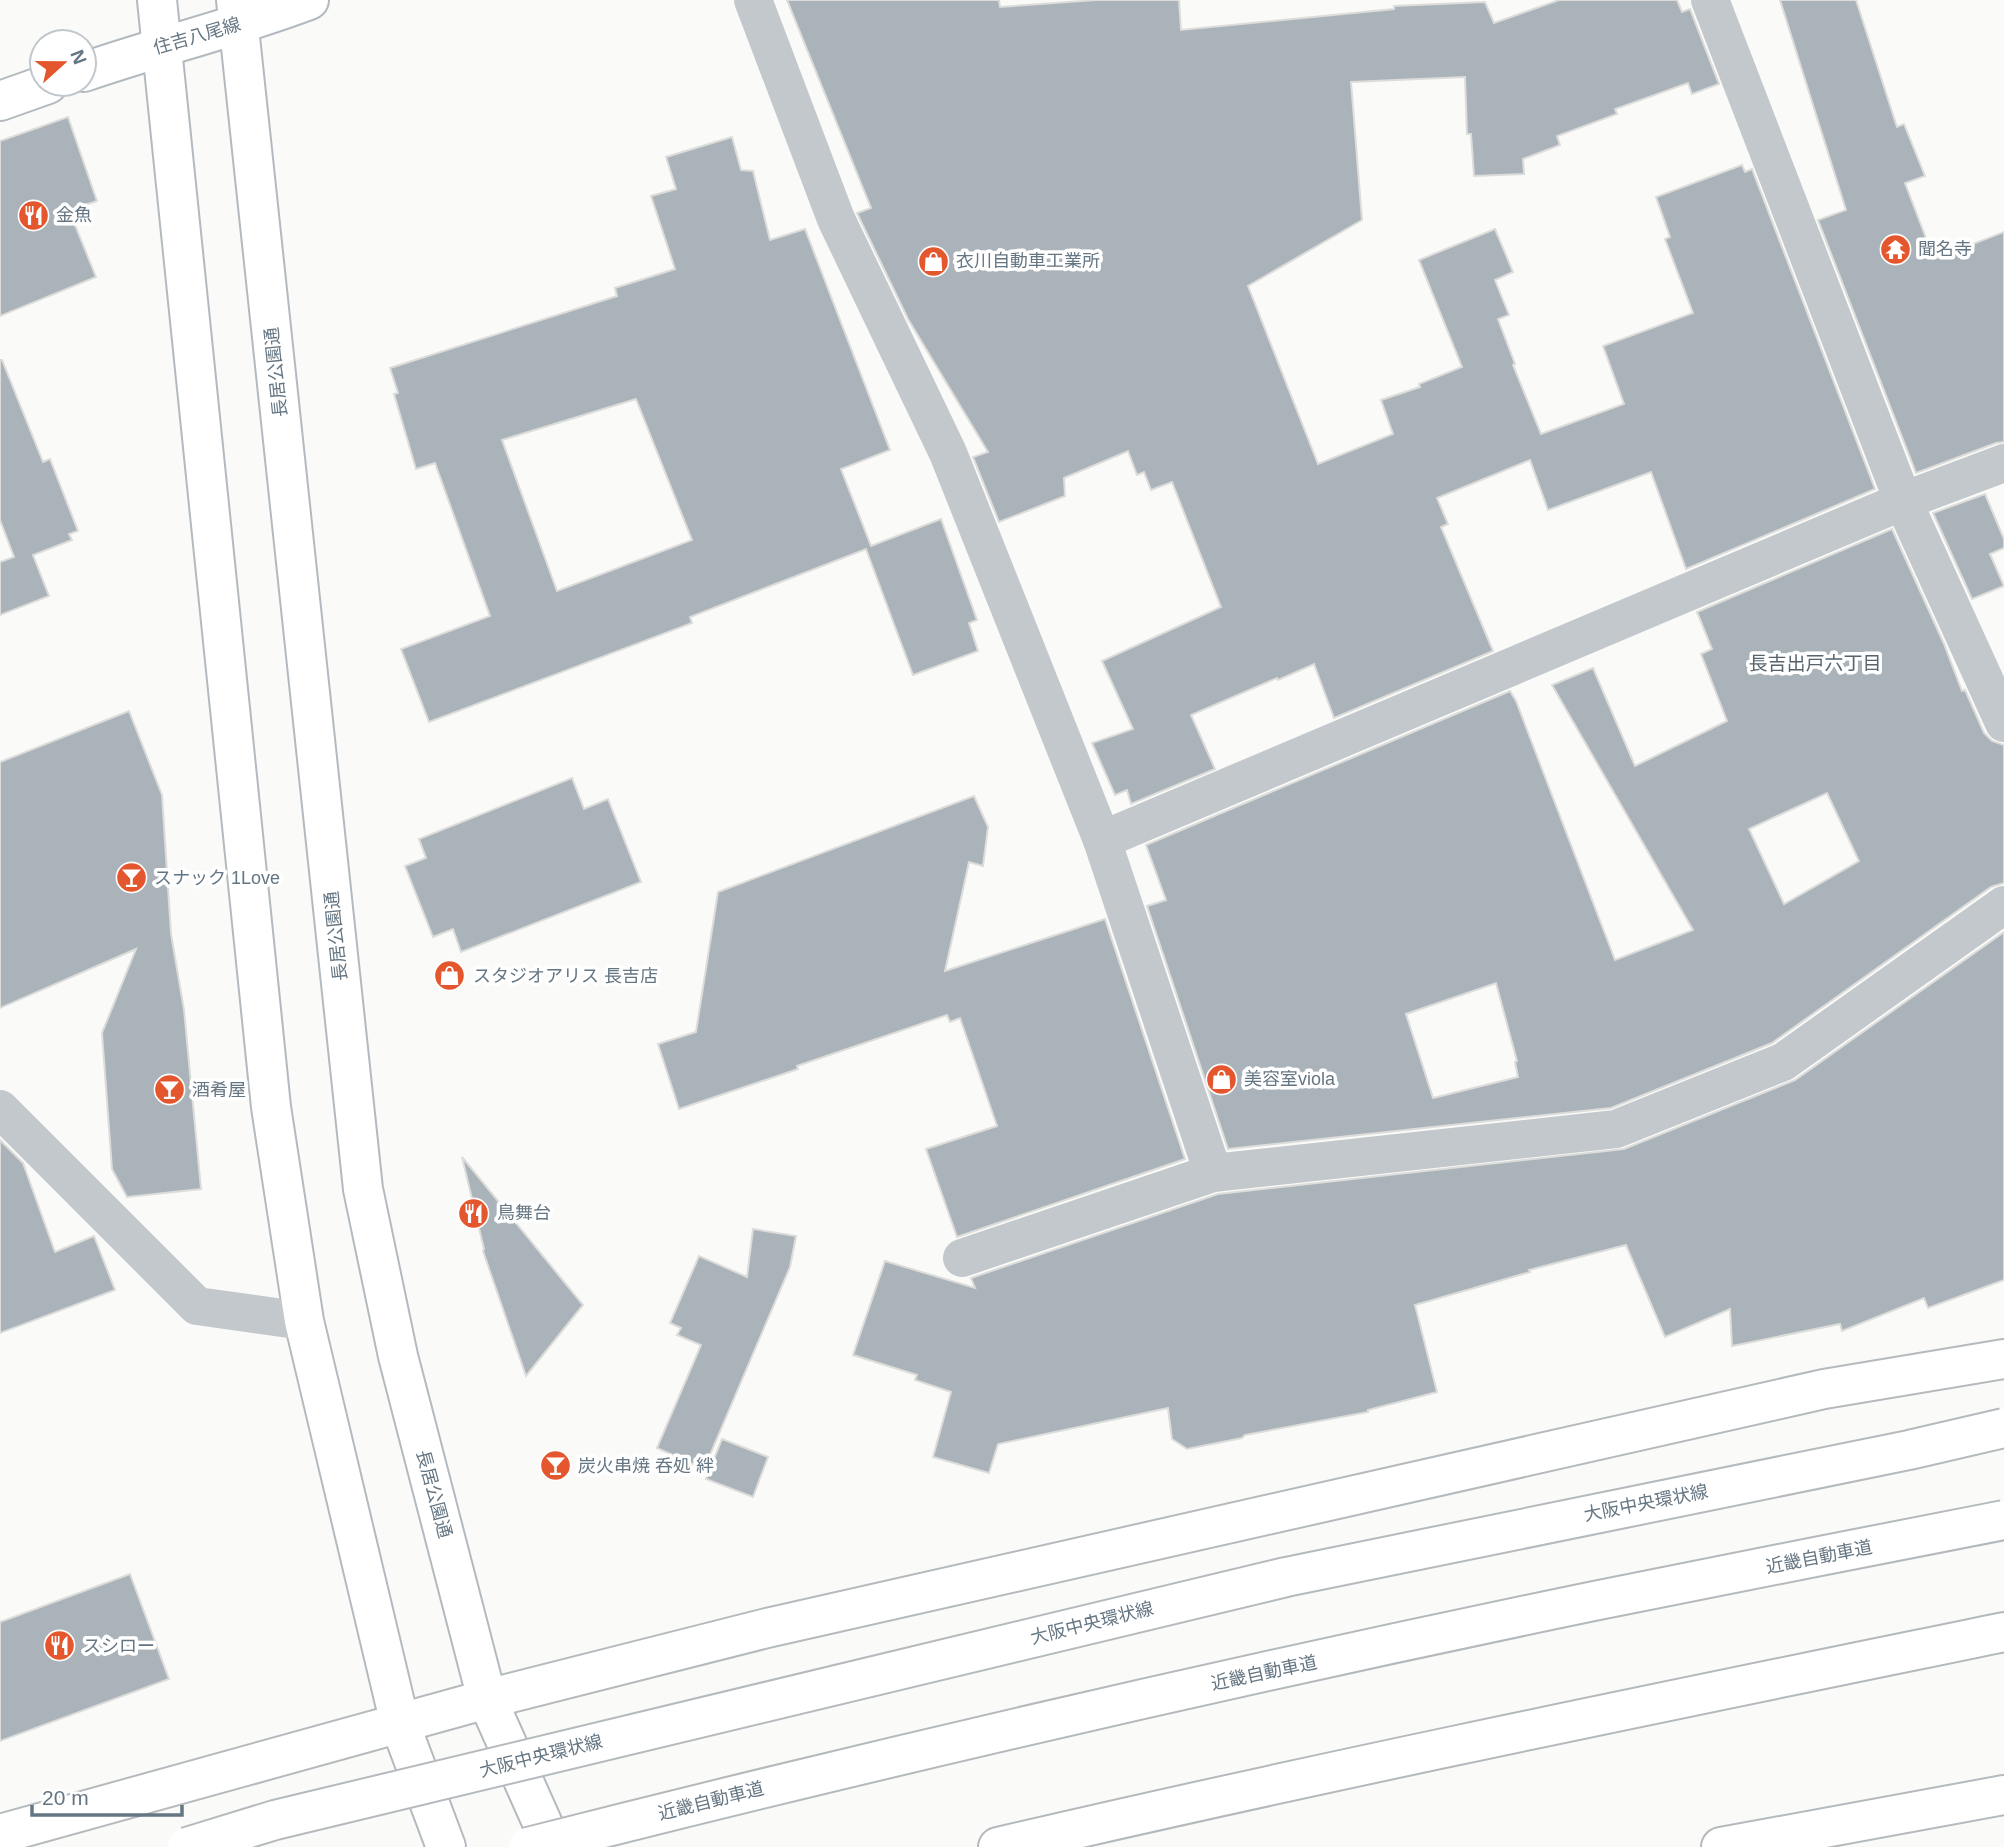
<svg xmlns="http://www.w3.org/2000/svg" width="2004" height="1847" viewBox="0 0 2004 1847" font-family="Arial,'Noto Sans JP',sans-serif">
  <style>
    .building { fill: #aab3b9; stroke: #dcdcda; stroke-width: 2; fill-rule: evenodd }
    .lines { fill: none; stroke-linecap: round; stroke-linejoin: round }
    .secondary-casing { stroke: #b3babf; stroke-width: 42 }
    .primary-casing { stroke: #b5babe; stroke-width: 42 }
    .highway-casing { stroke: #b4b9bd; stroke-width: 42 }
    .street { stroke: #c3c8cc; stroke-width: 38 }
    .secondary { stroke: #fff; stroke-width: 38 }
    .primary { stroke: #fff; stroke-width: 38 }
    .highway { stroke: #fff; stroke-width: 38 }
    .primary-bridge-casing { stroke: #b5babe; stroke-width: 42; stroke-linecap: butt }
    .highway-bridge-casing { stroke: #b4b9bd; stroke-width: 42; stroke-linecap: butt }
    .primary-bridge { stroke: #fff; stroke-width: 38 }
    .highway-bridge { stroke: #fff; stroke-width: 38 }
    .labels { text-anchor: middle; stroke-width: 7; stroke-linejoin: round; paint-order: stroke }
    .street-label { font-size: 18px; fill: #657683; stroke: #fff }
    .poi-label { font-size: 18px; fill: #657683; stroke: #fff; text-anchor: start }
    .neighbourhood-label { font-size: 19px; fill: #57646e; stroke: #fff }
  </style>
  <rect width="100%" height="100%" fill="#fafaf8"/>
  <g class="building">
    <polygon points="787,0 999,0 1000,7 1096,0 1179,0 1181,30 1394,9 1394,6 1485,2 1494,23 1559,0 1677,0 1682,12 1690,9 1719,84 1692,94 1688,83 1615,109 1617,114 1557,136 1560,145 1523,159 1524,174 1474,176 1471,134 1467,134 1465,77 1351,82 1362,220 1248,286 1318,464 1393,434 1381,400 1420,387 1419,384 1462,367 1419,260 1495,229 1513,272 1495,280 1509,315 1498,319 1515,364 1513,365 1541,434 1624,404 1603,346 1693,313 1665,239 1670,237 1656,197 1742,165 1745,172 1752,169 1875,489 1686,569 1651,472 1548,510 1530,460 1437,498 1448,524 1441,527 1493,651 1334,718 1314,664 1278,680 1277,678 1191,715 1215,769 1131,804 1127,790 1115,795 1092,743 1133,729 1102,661 1221,607 1172,482 1151,490 1144,472 1137,475 1128,451 1064,478 1065,496 999,522 973,457 988,452 908,319 857,213 871,208"/>
    <polygon points="1780,0 1856,0 1897,127 1904,124 1925,176 1905,183 1934,259 2004,232 2004,442 1996,443 1916,473 1818,220 1846,210"/>
    <polygon points="68,117 97,201 69,210 96,277 0,316 0,141"/>
    <path d="M732 137 741 170 753 171 770 240 805 229 890 450 841 469 871 546 941 519 977 620 969 623 978 651 913 675 866 549 690 617 692 623 429 722 401 649 490 616 435 463 416 469 394 394 398 393 390 368 617 296 615 288 675 269 651 196 676 189 666 157ZM636 399 692 540 557 591 502 440Z"/>
    <polygon points="0,360 2,360 43,462 50,459 78,531 69,534 72,540 33,555 49,596 0,615 0,562 14,557 0,520"/>
    <polygon points="1985,494 2004,539 2004,548 1990,554 2004,586 1972,599 1933,513"/>
    <path d="M1892 529 1944 644 1962 691 1965 690 1984 733 1992 741 2004 745V883L1991 887 1772 1043 1611 1108 1228 1149 1147 906 1166 900 1146 845 1510 691 1516 701 1615 960 1693 930 1552 685 1593 668 1635 766 1727 721 1701 654 1712 649 1697 612ZM1827 793 1859 861 1784 904 1749 829ZM1496 983 1517 1061 1515 1062 1518 1077 1433 1098 1406 1014Z"/>
    <polygon points="129,711 162,795 171,934 184,1010 201,1189 127,1197 112,1169 102,1033 136,949 0,1008 0,762"/>
    <polygon points="572,778 584,809 608,799 641,882 461,952 453,929 433,937 405,866 426,858 419,839"/>
    <polygon points="974,796 988,827 983,866 969,862 945,971 1105,919 1185,1159 957,1237 926,1149 997,1126 960,1018 950,1022 947,1015 797,1066 798,1069 679,1109 658,1044 696,1032 718,892"/>
    <polygon points="2004,932 2004,1280 1928,1308 1924,1298 1842,1331 1840,1324 1732,1346 1730,1309 1665,1337 1626,1245 1529,1270 1530,1272 1415,1305 1437,1392 1368,1410 1368,1412 1245,1435 1242,1438 1187,1449 1172,1439 1168,1408 998,1444 989,1473 933,1457 951,1392 915,1380 917,1375 853,1355 885,1261 975,1288 971,1278 1218,1194 1624,1149 1795,1080"/>
    <polygon points="0,1140 23,1163 55,1252 94,1236 115,1290 0,1333"/>
    <polygon points="462,1157 583,1305 526,1376 483,1251 484,1249"/>
    <polygon points="753,1229 796,1236 790,1267 704,1469 657,1448 701,1345 677,1335 681,1328 670,1323 699,1256 747,1277"/>
    <polygon points="722,1439 768,1457 753,1497 706,1479"/>
    <polygon points="130,1574 169,1679 0,1741 0,1622"/>
  </g>
  <g class="lines">
    <defs>
      <g id="secondary">
        <polyline points="157,0 271,1107 304,1321 400,1724 446,1847"/>
        <polyline points="236,0 363,1189 398,1356 487,1699 553,1847"/>
        <path d="M84 72C159 46 235 28 309 0"/>
        <polyline points="0,101 48,84"/>
      </g>
      <g id="primary">
        <polyline points="0,1834 487,1699 767,1628 1824,1389 2004,1359"/>
        <polyline points="1721,1847 2004,1795"/>
      </g>
      <path id="highway" d="M998 1847C1332 1769 1668 1701 2004 1632"/>
    </defs>
    <use href="#secondary" class="secondary-casing"/>
    <use href="#primary" class="primary-casing"/>
    <use href="#highway" class="highway-casing"/>
    <g class="street">
      <polyline points="753,0 836,219 948,453 1102,840 1213,1173"/>
      <polyline points="1710,0 1903,501 2004,723"/>
      <polyline points="1102,840 1903,501 2004,463"/>
      <polyline points="0,1109 197,1306 304,1321"/>
      <polyline points="962,1258 1213,1173 1616,1129 1783,1062 2004,905"/>
    </g>
    <use href="#secondary" class="secondary"/>
    <use href="#primary" class="primary"/>
    <use href="#highway" class="highway"/>
    <defs>
      <polyline id="primary-bridge" points="187,1847 275,1820 1286,1577 1909,1450 2004,1428"/>
      <path id="highway-bridge" d="M528 1847C882 1757 1237 1675 1594 1601 1731 1573 1867 1547 2004 1520"/>
    </defs>
    <use href="#primary-bridge" class="primary-bridge-casing"/>
    <use href="#highway-bridge" class="highway-bridge-casing"/>
    <use href="#primary-bridge" class="primary-bridge"/>
    <use href="#highway-bridge" class="highway-bridge"/>
  </g>
  <defs>
    <symbol id="restaurant-disc" viewBox="-11 -11 22 22"><circle r="9.5" fill="#e4572e" stroke="#fff"/><path d="M-5-6h1v4h1v-4h1v4h1v-4h1v5L-1.5 .5V6h-2V.5L-5-1ZM5-6V6H3V1.5H1.5Q1.5-4 5-6Z" fill="#fff"/></symbol>
    <symbol id="temple-disc" viewBox="-11 -11 22 22"><circle r="9.5" fill="#e4572e" stroke="#fff"/><path d="M0-6L5-2H3V0L6.5 2.5H4V6H1.5V3h-3V6H-4V2.5H-6.5L-3 0V-2H-5Z" fill="#fff"/></symbol>
    <symbol id="shop-disc" viewBox="-11 -11 22 22"><circle r="9.5" fill="#e4572e" stroke="#fff"/><path d="M-5-2.5h2.3a2.7 3.5 0 0 1 5.4 0H5L5.5 6h-11ZM-1.5-2.5h3a1.5 2.3 0 0 0-3 0Z" fill="#fff"/></symbol>
    <symbol id="bar-disc" viewBox="-11 -11 22 22"><circle r="9.5" fill="#e4572e" stroke="#fff"/><path d="M-6-5H6L.8 .8V4.5H3.5V6h-7V4.5H-.8V.8Z" fill="#fff"/></symbol>
  </defs>
  <g fill-rule="evenodd">
    <use href="#restaurant-disc" x="16" y="198" width="35" height="35"/>
    <use href="#temple-disc" x="1878" y="232" width="35" height="35"/>
    <use href="#shop-disc" x="916" y="244" width="35" height="35"/>
    <use href="#bar-disc" x="114" y="860" width="35" height="35"/>
    <use href="#shop-disc" x="432" y="958" width="35" height="35"/>
    <use href="#shop-disc" x="1204" y="1062" width="35" height="35"/>
    <use href="#bar-disc" x="152" y="1072" width="35" height="35"/>
    <use href="#restaurant-disc" x="456" y="1196" width="35" height="35"/>
    <use href="#bar-disc" x="538" y="1448" width="35" height="35"/>
    <use href="#restaurant-disc" x="42" y="1628" width="35" height="35"/>
  </g>
  <g class="labels">
    <g class="street-label">
      <text transform="translate(197 36) rotate(-16)" y="6">住吉八尾線</text>
      <text transform="translate(276 372) rotate(-96)" y="6">長居公園通</text>
      <text transform="translate(336 936) rotate(-96)" y="6">長居公園通</text>
      <text transform="translate(434 1494) rotate(75)" y="6">長居公園通</text>
      <text transform="translate(1646 1503) rotate(-11)" y="6">大阪中央環状線</text>
      <text transform="translate(1819 1557) rotate(-11)" y="6">近畿自動車道</text>
      <text transform="translate(1092 1623) rotate(-14)" y="6">大阪中央環状線</text>
      <text transform="translate(1264 1673) rotate(-12)" y="6">近畿自動車道</text>
      <text transform="translate(541 1756) rotate(-14)" y="6">大阪中央環状線</text>
      <text transform="translate(711 1801) rotate(-14)" y="6">近畿自動車道</text>
    </g>
    <g class="poi-label">
      <text x="56" y="221">金魚</text>
      <text x="1918" y="255">聞名寺</text>
      <text x="956" y="267">衣川自動車工業所</text>
      <text x="154" y="884">スナック 1Love</text>
      <text x="473" y="982">スタジオアリス 長吉店</text>
      <text x="1244" y="1085">美容室viola</text>
      <text x="192" y="1096">酒肴屋</text>
      <text x="497" y="1219">鳥舞台</text>
      <text x="578" y="1472">炭火串焼 呑処 絆</text>
      <text x="83" y="1652">スシロー</text>
    </g>
    <g class="neighbourhood-label">
      <text x="1815" y="670">長吉出戸六丁目</text>
    </g>
  </g>
  <g transform="translate(63 63) rotate(69)"><circle r="33" fill="#ffffff" stroke="#c1c8cd" stroke-width="2"/>
  <path d="M0-5L12 26L0 18L-12 26Z" fill="#e4572e"/>
  <text y="-10" font-size="19" font-weight="bold" text-anchor="middle" fill="#657683">N</text>
  </g>
  <path d="M32 1805v10h150v-10" fill="none" stroke="#657683" stroke-width="3.5"/>
  <text x="42" y="1805" font-size="21" fill="#657683" stroke="#ffffff" stroke-width="5" paint-order="stroke">20 m</text>
</svg>
